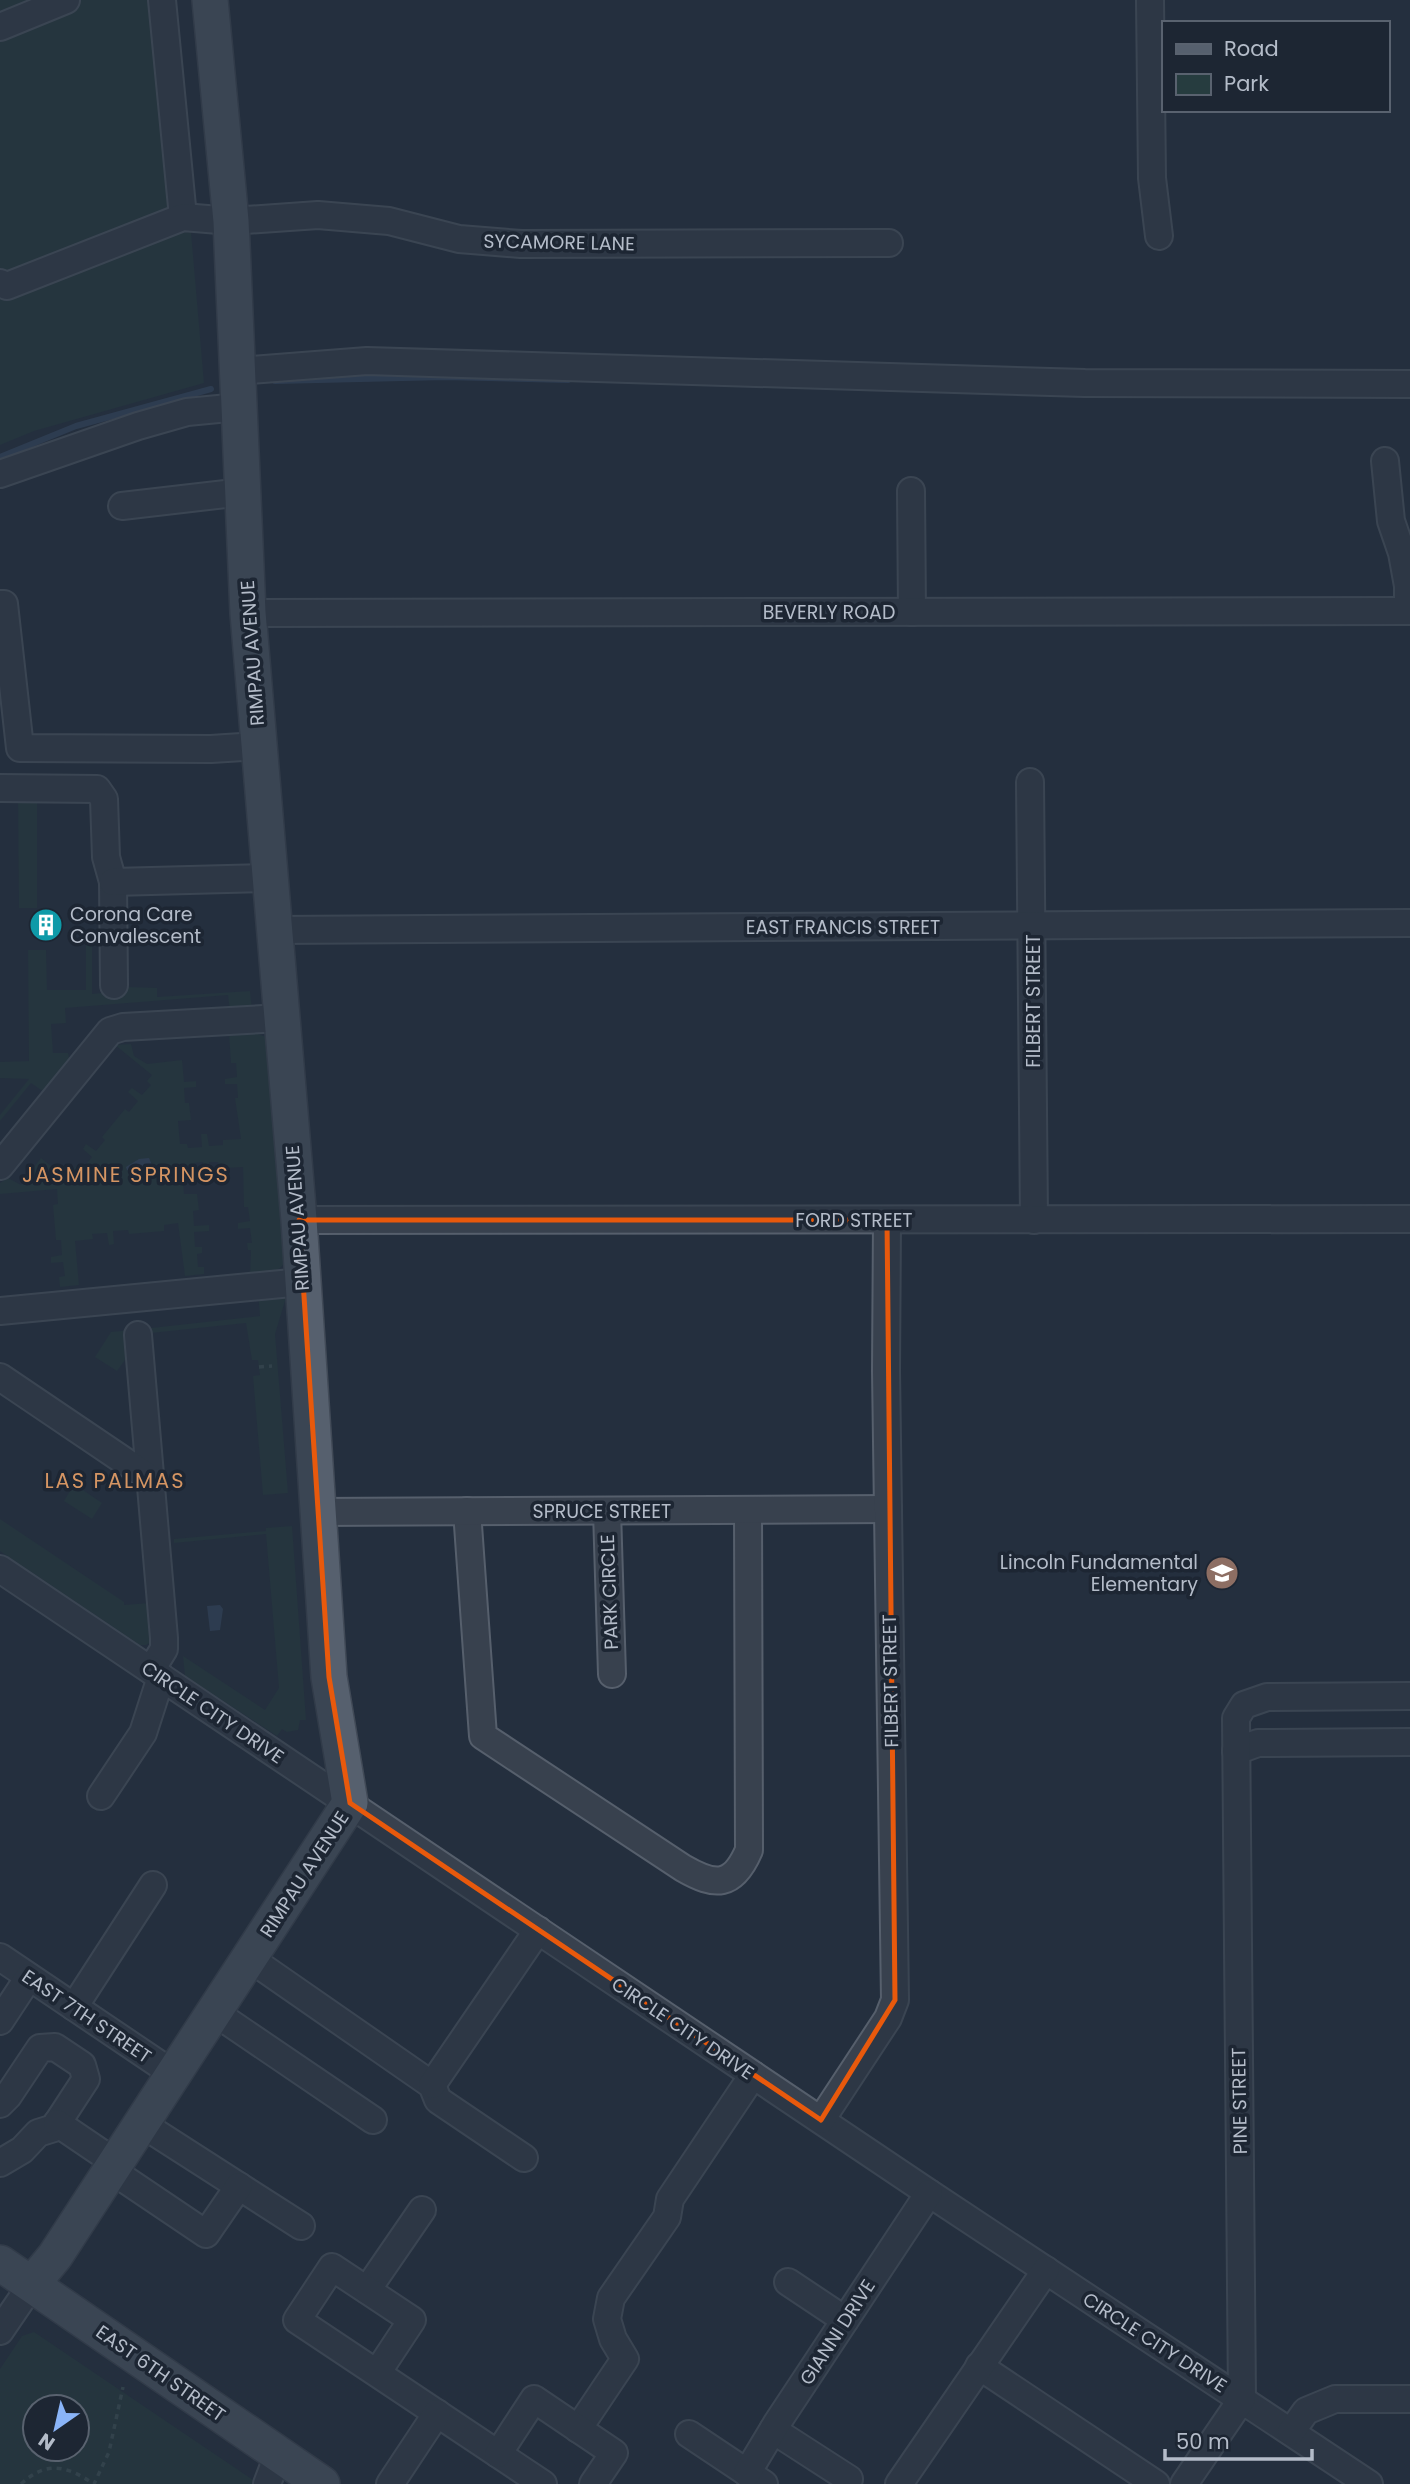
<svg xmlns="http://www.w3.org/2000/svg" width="1410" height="2484" viewBox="0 0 1410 2484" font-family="Poppins,sans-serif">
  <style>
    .green { fill: #263c3f; fill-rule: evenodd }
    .water { fill: #394c67 }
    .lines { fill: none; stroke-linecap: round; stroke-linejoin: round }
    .stream { stroke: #394c67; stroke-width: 6 }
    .minor-casing { stroke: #565f6c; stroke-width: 30 }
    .major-casing { stroke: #414a57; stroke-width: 38 }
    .path { stroke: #44595c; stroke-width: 3.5; stroke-dasharray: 5 5; stroke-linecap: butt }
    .minor { stroke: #38414e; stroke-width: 26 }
    .major { stroke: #56606e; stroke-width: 35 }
    .marked { fill: none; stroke: #e8590c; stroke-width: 5; stroke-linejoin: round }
    .labels { text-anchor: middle; stroke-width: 7; stroke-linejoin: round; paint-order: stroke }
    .street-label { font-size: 19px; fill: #b4bcc9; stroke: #1d2633 }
    .poi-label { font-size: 19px; fill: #b4bcc9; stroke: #1d2633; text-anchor: start }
    .neighbourhood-label { font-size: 21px; letter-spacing: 2px; fill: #d59563; stroke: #1d2633 }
  </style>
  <rect width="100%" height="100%" fill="#242f3e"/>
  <g class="green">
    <polygon points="0,0 171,0 204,383 34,431 0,445"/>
    <polygon points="18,797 37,797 37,908 19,908"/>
    <polygon points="86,942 92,942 92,994 127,990 127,987 157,988 157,997 250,991 252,1010 230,1012 228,995 65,1008 66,1023 51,1024 53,1053 68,1053 70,1063 44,1092 31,1083 0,1121 0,1115 29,1079 0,1078 0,1062 29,1061 28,950 46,950 47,990 86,990"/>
    <path d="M253 1032 266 1037 285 1262C277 1275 264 1275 250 1278L251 1250H248L247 1243H252L250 1228 238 1229V1223L250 1221 248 1207H244L243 1167 225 1168 224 1164 219 1165 218 1162H209L210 1176 204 1177 203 1162 195 1163 194 1165 189 1166V1170L182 1171 184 1194H197L199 1210 193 1211 194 1226 209 1225V1231L194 1232 195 1247H202V1253L197 1254 198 1267H204V1274L185 1276 178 1223 164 1225V1231L129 1234 128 1230 113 1231 114 1244 109 1245 107 1233 92 1234 93 1239 75 1241 79 1285 60 1287 59 1277 65 1276 63 1262 51 1263V1257L62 1255 61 1240H56L53 1205 58 1204 57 1189 0 1194V1183L8 1178 21 1185 41 1158 66 1178 78 1164 83 1168 92 1157 83 1149 86 1144 96 1151 105 1140 102 1137 125 1109 129 1112 138 1101 128 1092 132 1088 142 1095 151 1085 147 1081 152 1075 115 1045 131 1044 134 1056 147 1064 182 1060 184 1082 196 1081V1087L184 1088 185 1103H189L191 1120 178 1121 180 1144H187L188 1148 202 1147 201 1134H207L209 1146 223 1145V1140L241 1139 235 1098H238L237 1084H225V1079L237 1077 236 1063H231L229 1034Z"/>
    <polygon points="258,1293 287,1294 275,1334 288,1493 263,1495 253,1376 260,1375 258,1360 252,1360 246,1323 151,1333 151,1328 260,1316"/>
    <polygon points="131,1330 134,1357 125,1360 117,1371 95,1357 111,1332"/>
    <polygon points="74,1484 102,1503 92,1519 64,1501"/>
    <polygon points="0,1519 124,1602 124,1605 150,1603 151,1642 146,1645 140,1645 0,1551"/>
    <polygon points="292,1526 306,1720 300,1720 298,1730 287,1732 282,1729 277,1736 185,1676 183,1656 265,1710 279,1688 266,1534 174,1543 174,1539 266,1531 266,1528"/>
    <path d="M34 2332 259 2484H0V2369L22 2336ZM35 2407H77V2449H35Z"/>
  </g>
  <g class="water">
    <polygon points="149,1158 154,1170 151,1176 146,1177 127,1170 126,1167 139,1159"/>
    <polygon points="220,1605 223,1609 220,1630 210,1631 207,1606"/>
  </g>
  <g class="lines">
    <g class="stream">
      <polyline points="275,381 445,377 568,380"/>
      <polyline points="0,457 76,426 211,389"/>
    </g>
    <defs>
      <g id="minor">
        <polyline points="162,0 183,217"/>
        <polyline points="1150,0 1152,178 1159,236"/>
        <polyline points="0,27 66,0"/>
        <polyline points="0,283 7,286 183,217 231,221 318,215 389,221 459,239 521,244 889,243"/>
        <polyline points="238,371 367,361 1085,383 1410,384"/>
        <polyline points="1385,461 1391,521 1402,553 1408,586 1408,611"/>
        <polyline points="0,474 138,426 187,412 239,407"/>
        <polyline points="911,491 912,612"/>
        <polyline points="122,506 243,492"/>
        <polyline points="0,604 4,604 20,748 211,749 258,746"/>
        <polyline points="248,613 1410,611"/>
        <polyline points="1030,782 1034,1220"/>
        <polyline points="0,788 97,789 104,799 106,857 113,882 114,985"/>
        <polyline points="113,882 269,878"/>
        <polyline points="275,930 1410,923"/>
        <polyline points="0,1166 110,1031 123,1027 281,1018"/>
        <polyline points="299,1220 1410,1219"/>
        <polyline points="0,1311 302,1282"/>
        <polyline points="138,1335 164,1638 164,1649 151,1670"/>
        <polyline points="0,1377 151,1479"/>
        <path d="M467 1511 483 1736 683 1868C716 1887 733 1887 749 1850L748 1510"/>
        <polyline points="607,1511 612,1674"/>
        <polyline points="317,1512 888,1509"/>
        <polyline points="0,1569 929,2193 1369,2484"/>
        <polyline points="1236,1751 1258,1743 1410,1742"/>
        <polyline points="101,1796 143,1733 161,1677"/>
        <polyline points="0,1957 175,2075"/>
        <polyline points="249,1958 432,2085 438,2100 524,2158"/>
        <polyline points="74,2007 153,1885"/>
        <polyline points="214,2012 373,2120"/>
        <polyline points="0,2021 29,1977"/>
        <polyline points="432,2085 538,1930"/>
        <polyline points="0,2104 8,2096 40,2048 55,2047 82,2065 86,2079 54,2128 38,2133 22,2150 0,2163"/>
        <polyline points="821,2120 888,2018 895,2000 886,1371 887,1220"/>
        <polyline points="57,2123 116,2163"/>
        <polyline points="142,2124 301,2226"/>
        <polyline points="111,2170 206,2234 239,2186"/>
        <polyline points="788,2282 845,2320"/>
        <polyline points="367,2290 422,2210"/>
        <polyline points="0,2331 32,2284"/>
        <polyline points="979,2366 1156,2484"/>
        <polyline points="377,2373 412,2320 332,2267 297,2320 543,2484"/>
        <polyline points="578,2429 625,2359 613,2339 607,2319 611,2298 667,2217 670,2199 753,2075"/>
        <polyline points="773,2430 849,2479"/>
        <polyline points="1291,2432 1306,2411 1335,2399 1410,2399"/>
        <polyline points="689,2434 764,2484"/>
        <polyline points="498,2454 534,2399 614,2453 593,2484"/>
        <polyline points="747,2473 777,2423 929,2193"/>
        <polyline points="267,2484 278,2455"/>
        <polyline points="390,2484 437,2413"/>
        <polyline points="899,2484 1046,2270"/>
        <polyline points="1184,2484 1242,2399 1236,1718 1244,1705 1267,1697 1410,1696"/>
      </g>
      <g id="major">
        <polyline points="0,2263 322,2484"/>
        <polyline points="32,2284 55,2256 350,1803 329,1677 299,1220 248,613 231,221 210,0"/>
      </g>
    </defs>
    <use href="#minor" class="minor-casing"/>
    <use href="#major" class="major-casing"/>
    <g class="path">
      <polyline points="259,1367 272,1366"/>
      <path d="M21 2484C47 2460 67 2466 94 2484L109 2452 123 2387"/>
    </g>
    <use href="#minor" class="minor"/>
    <use href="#major" class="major"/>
  </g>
  <path d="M0 0H1410V2484H0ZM299 1220H887L895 2000 821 2120 350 1803 329 1677Z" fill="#242f3e" fill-opacity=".55" fill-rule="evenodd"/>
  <path class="marked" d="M299 1220H887L895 2000 821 2120 350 1803 329 1677Z"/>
  <defs>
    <symbol id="building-disc" viewBox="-11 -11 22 22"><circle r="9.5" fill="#0f9aa8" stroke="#1d2633"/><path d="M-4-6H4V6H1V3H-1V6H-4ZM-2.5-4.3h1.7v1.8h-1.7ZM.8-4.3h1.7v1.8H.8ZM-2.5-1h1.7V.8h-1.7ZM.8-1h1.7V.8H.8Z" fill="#fff"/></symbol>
    <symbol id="school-disc" viewBox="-11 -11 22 22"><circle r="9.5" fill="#8d6e63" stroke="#1d2633"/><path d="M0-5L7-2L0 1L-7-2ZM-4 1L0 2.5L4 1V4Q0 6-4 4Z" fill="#fff"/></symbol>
  </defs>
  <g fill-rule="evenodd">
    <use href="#building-disc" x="27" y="906" width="38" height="38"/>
    <use href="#school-disc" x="1203" y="1554" width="38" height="38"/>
  </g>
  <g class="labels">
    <g class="street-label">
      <text transform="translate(559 242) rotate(1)" y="7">SYCAMORE LANE</text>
      <text x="829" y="619">BEVERLY ROAD</text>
      <text transform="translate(252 653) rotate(-94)" y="7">RIMPAU AVENUE</text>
      <text x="843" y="934">EAST FRANCIS STREET</text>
      <text transform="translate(1033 1001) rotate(-90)" y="7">FILBERT STREET</text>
      <text transform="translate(297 1218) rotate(-94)" y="7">RIMPAU AVENUE</text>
      <text x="854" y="1227">FORD STREET</text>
      <text x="602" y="1518">SPRUCE STREET</text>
      <text transform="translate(609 1592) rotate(-92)" y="7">PARK CIRCLE</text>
      <text transform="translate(890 1681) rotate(-91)" y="7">FILBERT STREET</text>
      <text transform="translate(213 1712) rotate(34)" y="7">CIRCLE CITY DRIVE</text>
      <text transform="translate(304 1874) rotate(-57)" y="7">RIMPAU AVENUE</text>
      <text transform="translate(87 2016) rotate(34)" y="7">EAST 7TH STREET</text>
      <text transform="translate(683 2028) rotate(34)" y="7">CIRCLE CITY DRIVE</text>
      <text transform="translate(1239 2101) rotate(-91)" y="7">PINE STREET</text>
      <text transform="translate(837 2332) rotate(-57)" y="7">GIANNI DRIVE</text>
      <text transform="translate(1155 2342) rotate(33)" y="7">CIRCLE CITY DRIVE</text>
      <text transform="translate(161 2373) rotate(35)" y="7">EAST 6TH STREET</text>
    </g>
    <g class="poi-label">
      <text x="70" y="921">Corona Care<tspan x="70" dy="22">Convalescent</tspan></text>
      <text x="1198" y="1569" text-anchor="end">Lincoln Fundamental<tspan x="1198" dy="22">Elementary</tspan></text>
    </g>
    <g class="neighbourhood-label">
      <text x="126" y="1182">JASMINE SPRINGS</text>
      <text x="115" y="1488">LAS PALMAS</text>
    </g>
  </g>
  <rect x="1162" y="21" width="228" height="91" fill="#1d2633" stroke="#59626f" stroke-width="2"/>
  <rect x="1176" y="44" width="35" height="10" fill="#56606e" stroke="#59626f" stroke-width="2"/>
  <text x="1224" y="56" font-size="21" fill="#b4bcc9">Road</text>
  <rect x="1176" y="74" width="35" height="21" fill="#263c3f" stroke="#59626f" stroke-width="2"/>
  <text x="1224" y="91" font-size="21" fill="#b4bcc9">Park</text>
  <g transform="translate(56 2428) rotate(214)"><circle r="33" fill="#1d2633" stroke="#59626f" stroke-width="2"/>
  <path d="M0-5L12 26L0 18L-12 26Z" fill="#8ab4f8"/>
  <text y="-10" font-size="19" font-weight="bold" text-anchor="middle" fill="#b4bcc9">N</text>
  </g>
  <path d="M1165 2449v10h147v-10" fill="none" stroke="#b4bcc9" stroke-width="3.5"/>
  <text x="1176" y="2449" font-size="21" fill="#b4bcc9" stroke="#1d2633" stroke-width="5" paint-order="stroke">50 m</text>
</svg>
